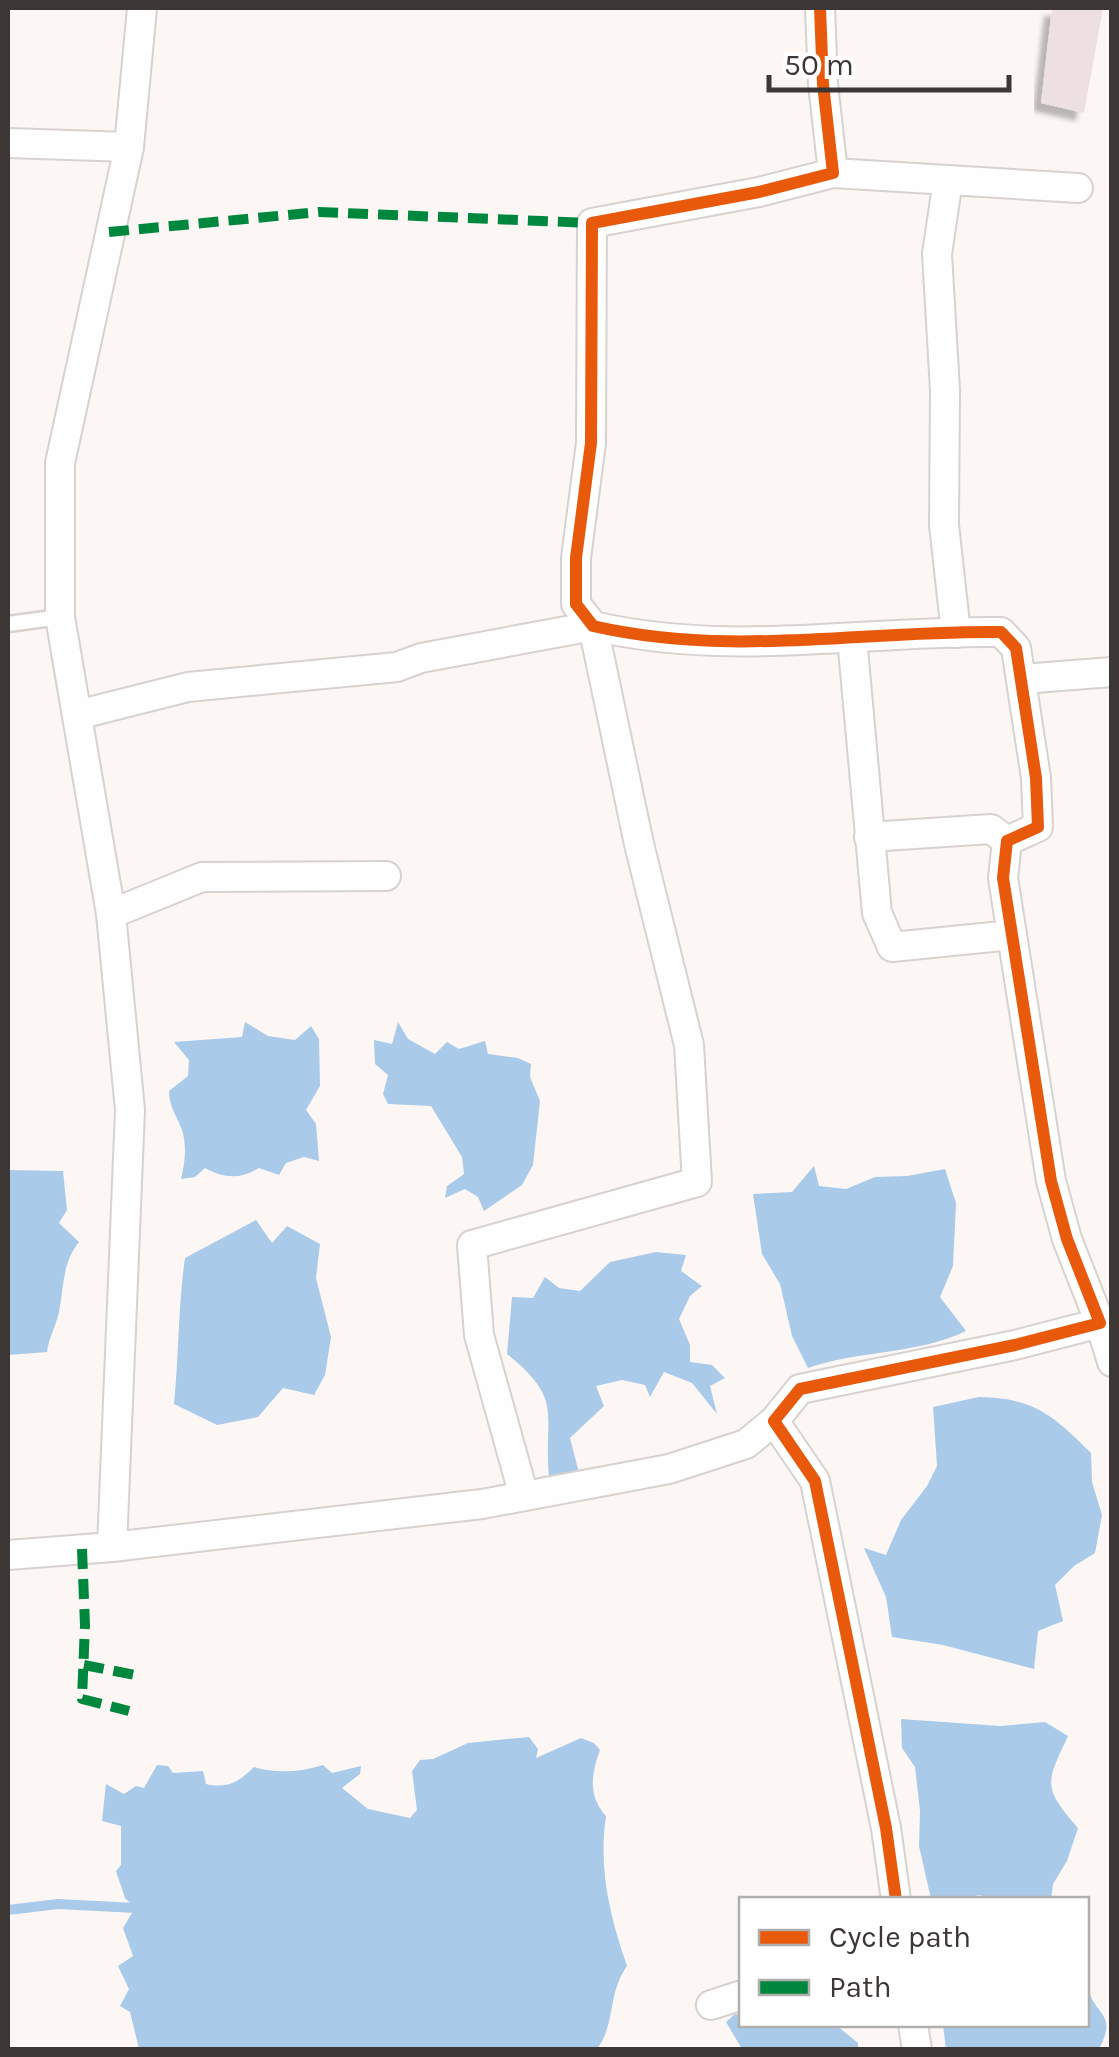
<svg xmlns="http://www.w3.org/2000/svg" width="1119" height="2057" viewBox="0 0 1119 2057" font-family="Karla,sans-serif">
  <style>
    .water { fill: #a9cae9 }
    .lines { fill: none; stroke-linecap: round; stroke-linejoin: round }
    .stream { stroke: #a9cae9; stroke-width: 10 }
    .building { fill: #eddfe2; filter: url(#shadow) }
    .service-casing { stroke: #d7d2cf; stroke-width: 19 }
    .minor-casing { stroke: #d7d2cf; stroke-width: 32 }
    .service { stroke: #fffefe; stroke-width: 14 }
    .minor { stroke: #fffefe; stroke-width: 28 }
    .quiet { stroke: #00873e; stroke-width: 10; stroke-dasharray: 20 10; stroke-linecap: butt }
    .cycleway-casing { stroke: #fff; stroke-width: 19 }
    .cycleway { stroke: #e8590c; stroke-width: 12 }
  </style>
  <defs>
    <filter id="shadow"><feDropShadow dx="-8" dy="8" stdDeviation="2.5" flood-color="#0004"/></filter>
  </defs>
  <rect width="100%" height="100%" fill="#fcf7f5"/>
  <g class="water">
    <path d="M245 1022 268 1036 295 1040 311 1026 319 1039 320 1086 306 1110 316 1124 319 1161 304 1157 286 1163 279 1175 259 1168C240 1179 225 1179 205 1168L195 1177 181 1179C185 1163 187 1146 182 1130 177 1116 169 1107 169 1091L188 1076 189 1060 174 1042 242 1037Z"/>
    <polygon points="398,1022 408,1039 435,1054 447,1042 459,1049 485,1041 488,1054 518,1058 531,1064 530,1077 540,1101 533,1165 522,1185 484,1211 478,1197 465,1189 445,1198 447,1186 464,1174 462,1157 431,1106 388,1104 383,1094 388,1075 375,1064 374,1040 392,1044"/>
    <path d="M814 1166 819 1186 846 1189 875 1177 907 1176 945 1169 956 1203 953 1266 940 1297 966 1331C916 1355 859 1350 808 1368L792 1336 780 1284 762 1254 753 1194 792 1192Z"/>
    <path d="M8 1170 63 1171 67 1210 59 1223 79 1242C62 1263 64 1287 59 1312 56 1326 49 1337 47 1352L8 1355Z"/>
    <path d="M256 1220 272 1243 287 1226 320 1244 316 1278 331 1337 325 1375 314 1395 283 1388 258 1417 217 1425 174 1404C179 1355 178 1306 185 1258Z"/>
    <path d="M656 1252 686 1255 681 1271 702 1286 690 1296 679 1319 690 1345V1362L712 1365 725 1378 710 1386 717 1414 692 1383 664 1372 650 1397 645 1385 622 1380 596 1386 604 1406 570 1438 579 1473 549 1477C543 1412 565 1401 507 1354L512 1297 533 1298 545 1277 559 1288 580 1291 610 1262Z"/>
    <path d="M979 1397C1034 1398 1053 1415 1091 1453L1092 1482 1102 1515 1095 1553 1074 1566 1055 1585 1063 1621 1038 1631 1034 1669 943 1645 892 1637 886 1597 864 1548 886 1555 901 1520 927 1486 937 1466 933 1407Z"/>
    <path d="M901 1719 1000 1726 1045 1722 1068 1736C1046 1783 1042 1787 1078 1828L1067 1861 1053 1884 1051 1899H1000L978 1895 971 1899H931L919 1846 920 1811 915 1767 902 1748Z"/>
    <path d="M529 1737 538 1749 536 1758 581 1738 594 1743 600 1750C591 1774 588 1796 606 1816 598 1868 610 1917 627 1966 607 1994 616 2024 597 2049H139L130 2012 120 2006 129 1989 118 1966 133 1956 123 1928 135 1908 125 1898 116 1871 121 1865V1826L102 1821 106 1784 124 1794 136 1786 144 1788 157 1765 168 1766 173 1773 203 1771 206 1784C227 1789 239 1782 254 1767 276 1774 301 1772 323 1765L332 1773 361 1766 360 1774 342 1788 368 1809 410 1818 417 1810 412 1771 420 1760 433 1759 468 1743Z"/>
    <path d="M1087 1984C1093 2017 1119 2011 1099 2049H946L943 2025 1086 2024Z"/>
    <polygon points="735,2014 741,2015 742,2024 836,2025 858,2043 858,2049 742,2049 726,2022"/>
  </g>
  <g class="lines">
    <polyline class="stream" points="8,1910 58,1904 136,1908"/>
  </g>
  <polygon class="building" points="1052,8 1103,8 1084,113 1041,103"/>
  <g class="lines">
    <defs>
      <polyline id="service" points="8,624 60,617"/>
      <g id="minor">
        <polyline points="142,8 129,147 60,463 60,617 111,914 130,1110 112,1547 482,1504 669,1469 746,1444 774,1421"/>
        <path d="M820 8 823 84 833 173 759 192 592 223 591 443 576 558V604L593 626C733 658 861 630 1001 632L1016 648 1036 778 1038 827 1007 841 1003 878 1051 1181 1067 1239 1100 1323 1015 1345 800 1389 774 1421 815 1481 886 1828 896 1900"/>
        <polyline points="8,143 129,147"/>
        <polyline points="833,173 1078,188"/>
        <polyline points="948,180 937,254 945,390 944,525 956,633"/>
        <polyline points="852,638 877,913 892,947 1012,935"/>
        <polyline points="1022,679 1112,672"/>
        <polyline points="77,715 188,687 397,667 421,658 593,626 639,844 689,1045 697,1182 472,1245 479,1335 524,1496"/>
        <polyline points="869,837 991,829 1007,841"/>
        <polyline points="111,914 202,877 386,876"/>
        <polyline points="1112,1320 1100,1323 1112,1362"/>
        <polyline points="8,1555 112,1547"/>
        <polyline points="711,2005 742,1995"/>
        <polyline points="913,2024 917,2050"/>
      </g>
    </defs>
    <use href="#service" class="service-casing"/>
    <use href="#minor" class="minor-casing"/>
    <use href="#service" class="service"/>
    <use href="#minor" class="minor"/>
    <g class="quiet">
      <polyline points="109,232 319,212 592,223"/>
      <polyline points="82,1549 85,1625 82,1699 129,1711"/>
      <polyline points="84,1665 135,1675"/>
    </g>
    <defs>
      <path id="cycleway" d="M820 8 823 84 833 173 759 192 592 223 591 443 576 558V604L593 626C733 658 861 630 1001 632L1016 648 1036 778 1038 827 1007 841 1003 878 1051 1181 1067 1239 1100 1323 1015 1345 800 1389 774 1421 815 1481 886 1828 896 1900"/>
    </defs>
    <use href="#cycleway" class="cycleway-casing"/>
    <use href="#cycleway" class="cycleway"/>
  </g>
  <rect width="1119" height="2057" fill="none" stroke="#3c3634" stroke-width="20"/>
  <rect x="739" y="1897" width="350" height="130" fill="#ffffff" stroke="#b1afae" stroke-width="2.5"/>
  <rect x="759" y="1930" width="50" height="15" fill="#e8590c" stroke="#b1afae" stroke-width="2.5"/>
  <text x="829" y="1947" font-size="30" fill="#3c3634">Cycle path</text>
  <rect x="759" y="1980" width="50" height="15" fill="#00873e" stroke="#b1afae" stroke-width="2.5"/>
  <text x="829" y="1997" font-size="30" fill="#3c3634">Path</text>
  <path d="M769 75v15h240v-15" fill="none" stroke="#3c3634" stroke-width="5"/>
  <text x="784" y="75" font-size="30" fill="#3c3634" stroke="#ffffff" stroke-width="8" paint-order="stroke">50 m</text>
</svg>
